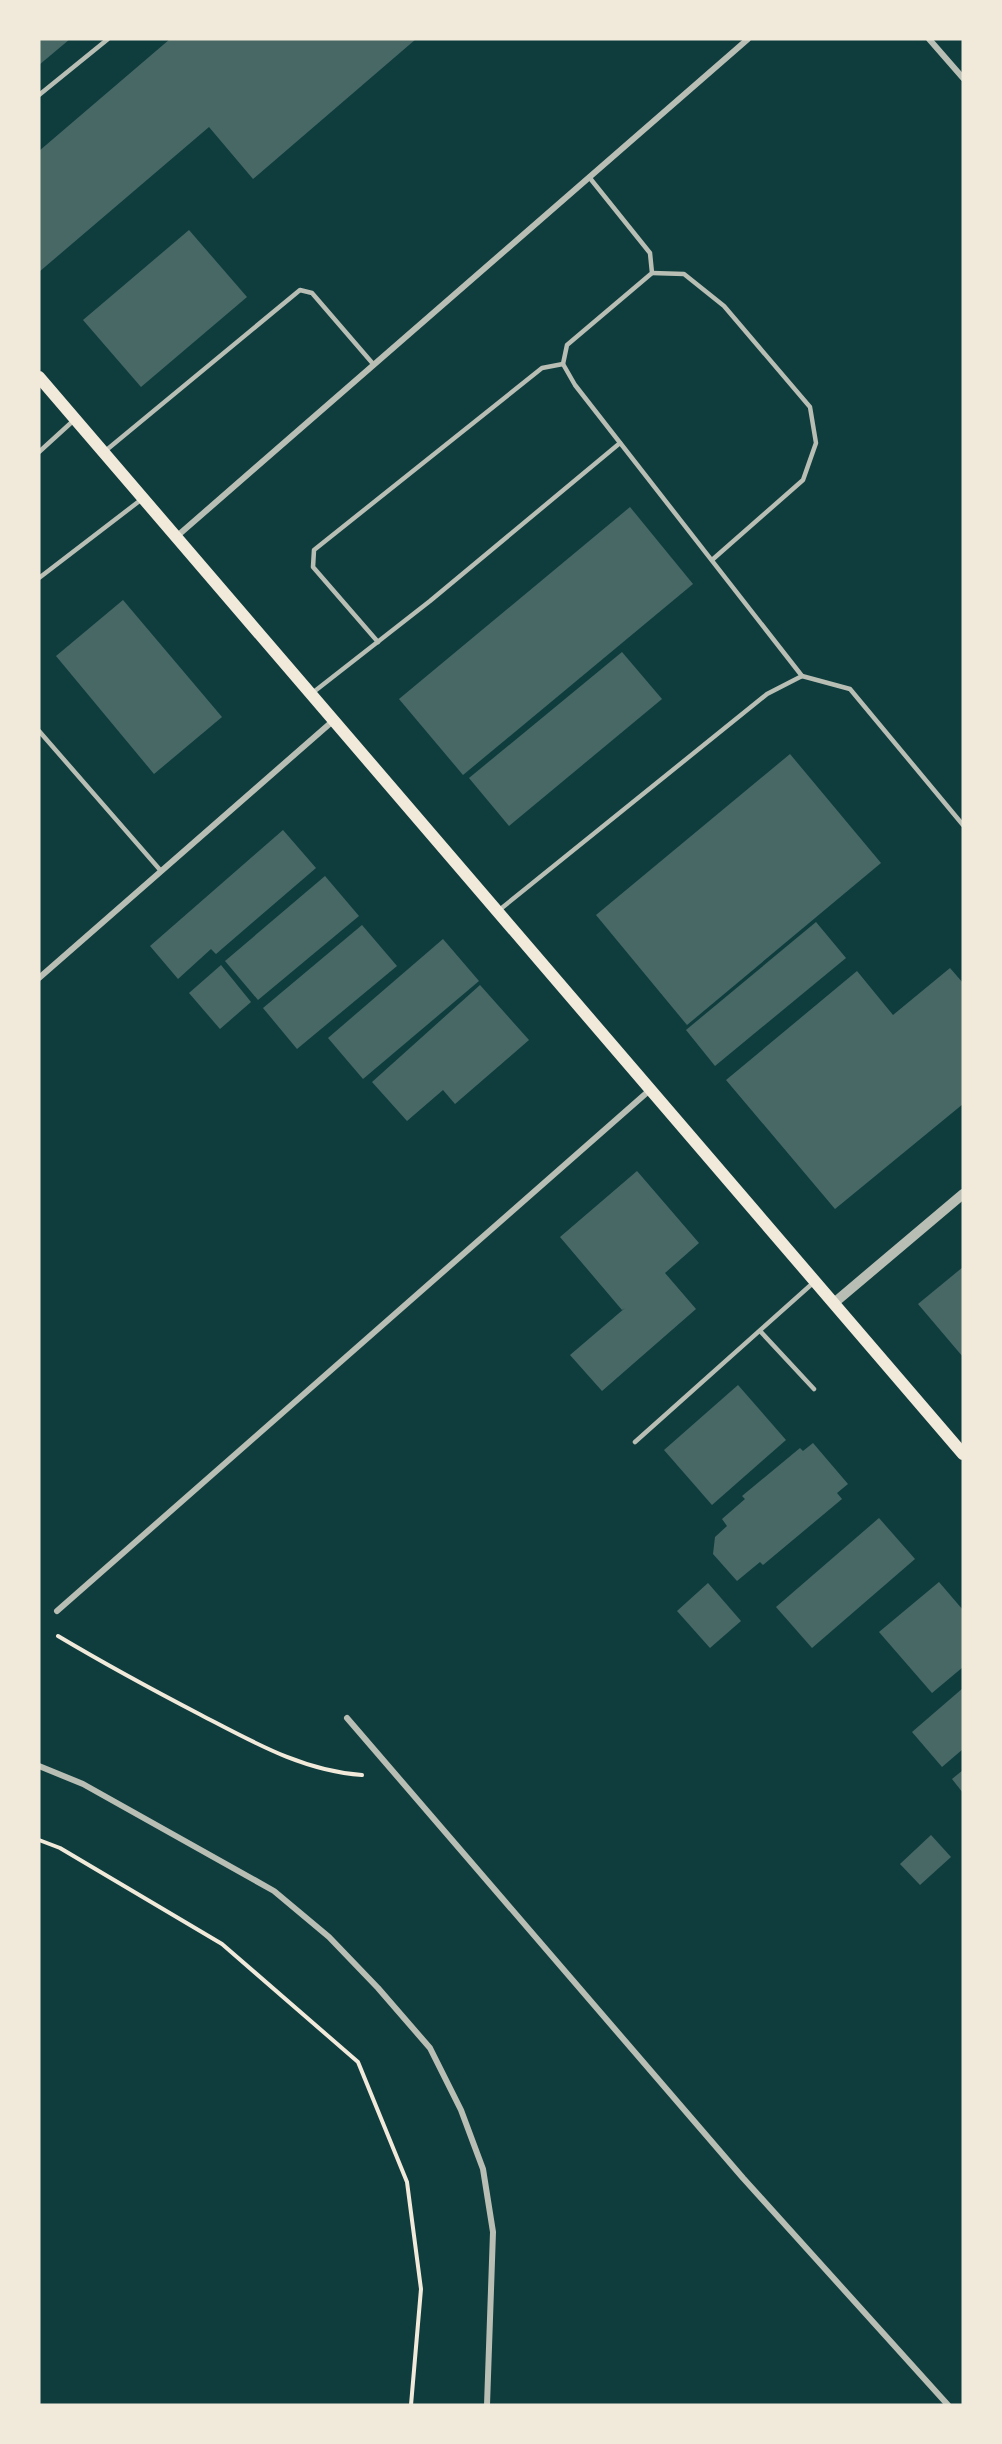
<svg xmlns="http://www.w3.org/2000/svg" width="1002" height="2444" viewBox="0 0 1002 2444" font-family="Roboto,sans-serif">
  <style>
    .building { fill: #486865 }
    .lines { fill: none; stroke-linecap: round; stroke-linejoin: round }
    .path { stroke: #f1e9da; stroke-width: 4 }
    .service { stroke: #b8beb3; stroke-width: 4.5 }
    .minor { stroke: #b8beb3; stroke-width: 6 }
    .tertiary { stroke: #b8beb3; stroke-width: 10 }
    .secondary { stroke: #f1e9da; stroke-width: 12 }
  </style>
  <rect width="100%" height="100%" fill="#0f3d3e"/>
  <g class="building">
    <polygon points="39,39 70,39 39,65"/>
    <polygon points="170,39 416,39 253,179 209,127 39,272 39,151"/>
    <polygon points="189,230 247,297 141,387 83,320"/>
    <polygon points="630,507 693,584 463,775 399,699"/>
    <polygon points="123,600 222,717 154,774 56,656"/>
    <polygon points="622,652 662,699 509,826 469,778"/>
    <polygon points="790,754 881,863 687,1025 596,915"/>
    <polygon points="283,830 316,868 216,954 211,949 178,979 150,946"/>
    <polygon points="325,876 359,916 258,1000 225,961"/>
    <polygon points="816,922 846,958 715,1066 686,1030"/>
    <polygon points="362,925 397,966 297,1049 263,1008"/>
    <polygon points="443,939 479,981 363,1079 328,1038"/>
    <polygon points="221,965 251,1002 220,1029 189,993"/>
    <polygon points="950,968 963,983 963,1104 835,1209 726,1080 857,971 893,1015"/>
    <polygon points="480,985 529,1040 455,1104 443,1090 407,1121 372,1082"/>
    <polygon points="637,1171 699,1243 665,1273 696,1309 602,1391 570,1355 625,1308 622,1310 560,1237"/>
    <polygon points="963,1267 963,1357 918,1304"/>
    <polygon points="738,1385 786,1440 712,1505 664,1450"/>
    <polygon points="813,1443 848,1484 837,1493 842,1499 763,1565 760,1562 737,1581 713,1554 715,1537 727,1526 722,1519 745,1499 742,1496 800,1448 803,1451"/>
    <polygon points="879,1518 915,1559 812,1648 776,1607"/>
    <polygon points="939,1582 963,1610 963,1667 932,1693 879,1632"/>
    <polygon points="708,1583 741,1621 710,1648 677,1611"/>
    <polygon points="963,1688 963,1749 942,1767 912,1732"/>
    <polygon points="963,1770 963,1793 952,1779"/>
    <polygon points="931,1835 951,1857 920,1885 900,1864"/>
  </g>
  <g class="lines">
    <g class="path">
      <path d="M58 1636C105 1664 153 1690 201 1715 253 1742 303 1771 362 1775"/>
      <polyline points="39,1840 60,1848 222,1944 358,2062 407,2182 421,2289 411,2405"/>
    </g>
    <g class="service">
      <polyline points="39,95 108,39"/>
      <polyline points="589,177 650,253 652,273 567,345 563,364 575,385 802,676"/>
      <polyline points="652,273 684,274 724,306 810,407 816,443 803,480 712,560"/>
      <polyline points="39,452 73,421"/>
      <polyline points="104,452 300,290 312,293 374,365"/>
      <polyline points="39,578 142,499"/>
      <polyline points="378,642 313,567 314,550 542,368 563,364"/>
      <polyline points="311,694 430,601 620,443"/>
      <polyline points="39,731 161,871"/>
      <polyline points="498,911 767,694 802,676 850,689 963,825"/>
      <polyline points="760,1331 814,1389"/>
      <polyline points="635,1442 813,1283"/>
    </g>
    <g class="minor">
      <polyline points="929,39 963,78"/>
      <polyline points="176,537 748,39"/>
      <polyline points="39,978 334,720"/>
      <polyline points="57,1611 651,1089"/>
      <polyline points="347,1718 743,2178 948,2405"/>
      <polyline points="39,1766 83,1784 274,1891 329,1937 378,1988 430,2048 461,2110 483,2169 493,2232 487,2405"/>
    </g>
    <polyline class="tertiary" points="834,1303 963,1194"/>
    <polyline class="secondary" points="39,377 963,1454"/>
  </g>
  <rect width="1002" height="2444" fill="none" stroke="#f1e9da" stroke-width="81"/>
</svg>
